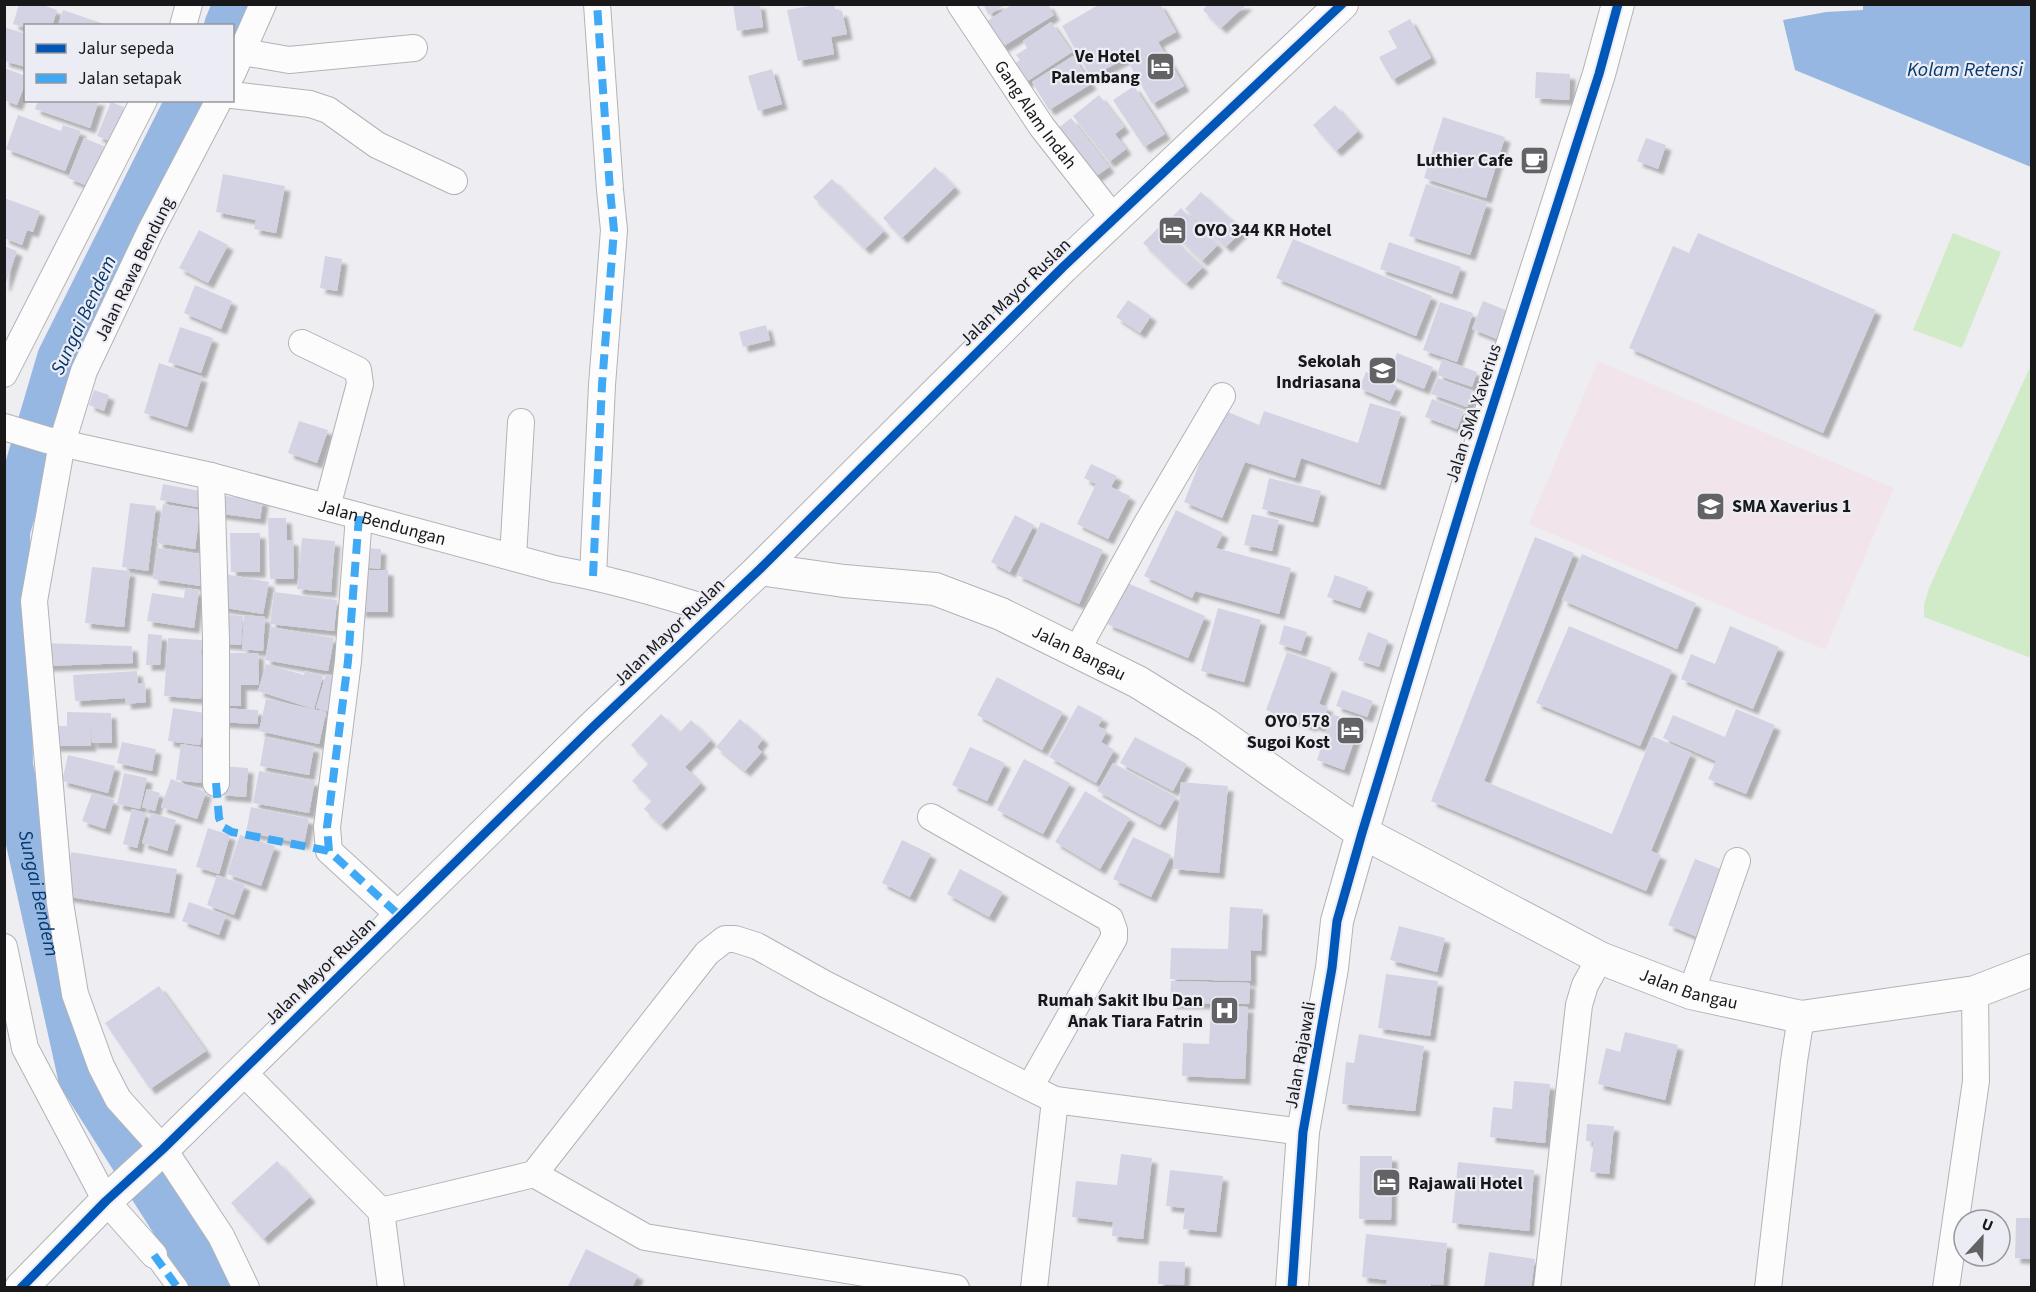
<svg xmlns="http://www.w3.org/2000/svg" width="2036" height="1292" viewBox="0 0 2036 1292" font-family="'Source Sans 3',sans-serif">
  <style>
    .education { fill: #f1e4eb }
    .green { fill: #d1ebc9 }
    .water { fill: #95b7e2 }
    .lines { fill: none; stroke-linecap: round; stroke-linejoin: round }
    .river { stroke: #95b7e2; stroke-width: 44 }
    .building { fill: #d4d3e3; filter: url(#shadow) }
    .pedestrian-casing { stroke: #b3b3b6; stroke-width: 22 }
    .minor-casing { stroke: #b3b3b6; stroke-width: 28 }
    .tertiary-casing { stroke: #b3b3b6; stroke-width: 34 }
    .pedestrian { stroke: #fcfcfd; stroke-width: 20 }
    .minor { stroke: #fcfcfd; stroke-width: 26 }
    .tertiary { stroke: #fcfcfd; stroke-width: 32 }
    .quiet { stroke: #3fa9f5; stroke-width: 8; stroke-dasharray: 15 8; stroke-linecap: butt }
    .cycleway-casing { stroke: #ececf4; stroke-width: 13 }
    .cycleway { stroke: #0057b8; stroke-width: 9 }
    .labels { text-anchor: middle; stroke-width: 4.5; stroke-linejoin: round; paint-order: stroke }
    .poi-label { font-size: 18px; font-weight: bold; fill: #18181a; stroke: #ececf4; text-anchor: end }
    .street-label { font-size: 18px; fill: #18181a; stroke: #ececf4 }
    .water-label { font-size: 20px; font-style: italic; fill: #04386e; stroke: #ececf4 }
  </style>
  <defs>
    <filter id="shadow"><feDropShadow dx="5.5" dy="5.5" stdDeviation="1.5" flood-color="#0004"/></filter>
  </defs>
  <rect width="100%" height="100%" fill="#eeeef2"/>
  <polygon class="education" points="1598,361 1894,488 1825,650 1529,524"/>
  <g class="green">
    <polygon points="1953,233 2001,252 1962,348 1913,330"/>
    <polygon points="2031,365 2031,658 1924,617 1924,605 1929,588"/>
  </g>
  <polygon class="water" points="1863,5 2031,5 2031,167 1795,70 1783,20 1826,12 1863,10"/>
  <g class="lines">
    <g class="river">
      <polyline points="226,26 235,4"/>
      <path id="s1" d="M188 100 59 358 8 531 11 766 80 1077 194 1256 211 1288"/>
    </g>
  </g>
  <g class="building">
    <polygon points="19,4 40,4 57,10 52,26 26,26 26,28 13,24"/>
    <polygon points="733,4 760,4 763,27 737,31"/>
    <polygon points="983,4 1006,4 989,15"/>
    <polygon points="1013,4 1048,4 1054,15 1002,47 986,22"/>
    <polygon points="1100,4 1160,4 1176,32 1158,42 1184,86 1152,104 1126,58 1091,77 1062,26"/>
    <polygon points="1208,4 1247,4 1221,28 1203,10"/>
    <polygon points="815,5 834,5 836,12 842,11 847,34 831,37 834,54 798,61 787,10"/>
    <polygon points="63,10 107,25 107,26 58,26"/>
    <polygon points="1410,19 1431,58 1392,80 1379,57 1397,48 1388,31"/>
    <polygon points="1051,22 1072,52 1020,86 1008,68 1020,60 1016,55 1027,48 1023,41"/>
    <polygon points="4,27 26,34 26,67 4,61"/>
    <polygon points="1073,56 1091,84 1049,110 1032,82"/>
    <polygon points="4,68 26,76 26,81 17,105 4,100"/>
    <polygon points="772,69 782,104 758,111 748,76"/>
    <polygon points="1536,72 1570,74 1569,100 1535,98"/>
    <polygon points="1134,86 1165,134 1144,147 1113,100"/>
    <polygon points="1099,95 1124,127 1115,134 1126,149 1109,162 1073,116"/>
    <polygon points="38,100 99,100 90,128 35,109"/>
    <polygon points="111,102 124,107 110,141 97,136"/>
    <polygon points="1335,105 1358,131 1336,151 1313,125"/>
    <polygon points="18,115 61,131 63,125 81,131 65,171 6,149"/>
    <polygon points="1443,117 1505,137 1486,198 1424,178"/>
    <polygon points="1071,118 1109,167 1091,180 1053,132"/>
    <polygon points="84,138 106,147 90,187 68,178"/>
    <polygon points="1646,138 1666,145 1658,169 1637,161"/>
    <polygon points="935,167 955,187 902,238 883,218"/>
    <polygon points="223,174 285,186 276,233 254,229 256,220 216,212"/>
    <polygon points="832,179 884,231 865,249 813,197"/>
    <polygon points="1426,184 1487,203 1470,255 1409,236"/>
    <polygon points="1201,192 1243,230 1226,247 1185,209"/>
    <polygon points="4,198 40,211 33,232 27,230 22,245 4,238"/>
    <polygon points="1181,208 1218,245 1202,261 1165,224"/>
    <polygon points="1160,226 1203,267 1186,284 1143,243"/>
    <polygon points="199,230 228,245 208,283 179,268"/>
    <polygon points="1698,233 1876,310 1823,433 1629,348 1673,246 1689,253"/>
    <polygon points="1293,239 1432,296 1416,336 1276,278"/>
    <polygon points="1389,242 1461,267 1452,294 1380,269"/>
    <polygon points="4,246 17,251 5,286 4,286"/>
    <polygon points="325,256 342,259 337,291 320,288"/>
    <polygon points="195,285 232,301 221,329 184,313"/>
    <polygon points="1128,300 1151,316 1140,333 1116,317"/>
    <polygon points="1483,301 1508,311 1497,339 1472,329"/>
    <polygon points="1440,302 1473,313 1457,362 1423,350"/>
    <polygon points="766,325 770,340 743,347 739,332"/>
    <polygon points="180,327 213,338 201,373 168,362"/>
    <polygon points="1397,353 1433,367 1424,389 1389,375"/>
    <polygon points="1442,359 1477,372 1472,387 1437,375"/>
    <polygon points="159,363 202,377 187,427 144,413"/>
    <polygon points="1366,372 1397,386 1390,401 1359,388"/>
    <polygon points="1438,378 1474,392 1467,407 1431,394"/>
    <polygon points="94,390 109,395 104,411 89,405"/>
    <polygon points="1432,399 1464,411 1457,429 1425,417"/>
    <polygon points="1370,403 1401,412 1380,485 1301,458 1295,478 1245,462 1222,518 1184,502 1221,409 1259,425 1264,411 1358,443"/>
    <polygon points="299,421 328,430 317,463 288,453"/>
    <polygon points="1091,464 1117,476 1111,487 1130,496 1108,539 1077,524 1096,484 1084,478"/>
    <polygon points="1269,478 1321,491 1313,522 1262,509"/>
    <polygon points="163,484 205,492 203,508 160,500"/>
    <polygon points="217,495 263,500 260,519 215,513"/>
    <polygon points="130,503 156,506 148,571 122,567"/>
    <polygon points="163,504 200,510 195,549 157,543"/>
    <polygon points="1176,510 1223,533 1216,548 1291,568 1279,614 1195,591 1192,598 1144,576"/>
    <polygon points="1252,514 1279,520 1272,551 1244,545"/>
    <polygon points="1015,515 1034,525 1010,572 991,562"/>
    <polygon points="268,518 286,518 287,540 293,540 294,579 270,579"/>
    <polygon points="1041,522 1103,550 1079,604 1017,575"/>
    <polygon points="230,533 260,533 260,572 231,572"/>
    <polygon points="1535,537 1574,553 1484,781 1612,834 1652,736 1691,753 1651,851 1661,855 1646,891 1431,801"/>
    <polygon points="302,538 335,541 331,592 297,589"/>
    <polygon points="158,548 206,555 201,586 153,579"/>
    <polygon points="364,548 381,549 380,569 363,567"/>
    <polygon points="1582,554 1696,603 1677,649 1562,600"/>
    <polygon points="92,567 130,571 124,627 85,623"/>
    <rect x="360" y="570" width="28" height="42"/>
    <polygon points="225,574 269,582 263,614 220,607"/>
    <polygon points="1335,575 1368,587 1360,608 1327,597"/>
    <polygon points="1125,582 1205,616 1188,658 1107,624"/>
    <polygon points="185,588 199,590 194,628 147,621 152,593 184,598"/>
    <polygon points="274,592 337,600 334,631 270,624"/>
    <polygon points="1218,608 1261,620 1244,682 1201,671"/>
    <polygon points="219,614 243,616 241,645 217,643"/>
    <polygon points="244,615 265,617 263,651 242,649"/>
    <polygon points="1284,625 1307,632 1301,651 1279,644"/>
    <polygon points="1569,626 1672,670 1640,746 1536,703"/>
    <polygon points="1730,626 1779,647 1753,709 1681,679 1691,654 1715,664"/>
    <polygon points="271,627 334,638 328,671 265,660"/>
    <polygon points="1368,632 1388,640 1379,667 1358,660"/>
    <polygon points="148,634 162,635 160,665 146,665"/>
    <polygon points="168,638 202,640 201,654 204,654 201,699 164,696"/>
    <polygon points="43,643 132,646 133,663 42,666"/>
    <polygon points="1287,652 1332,668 1319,704 1328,707 1321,727 1312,724 1311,726 1266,710"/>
    <polygon points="217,653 258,653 259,685 241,685 241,706 217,706"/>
    <polygon points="266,664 304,675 305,671 323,676 314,709 258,691"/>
    <polygon points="137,671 138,684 145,683 146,702 126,704 125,698 75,701 73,675"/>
    <polygon points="326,674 343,679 334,713 316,708"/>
    <polygon points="997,677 1063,712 1042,750 977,715"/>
    <polygon points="1342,690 1373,701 1367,717 1336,706"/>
    <polygon points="266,699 326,712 319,744 259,731"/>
    <polygon points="1078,705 1103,718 1098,726 1107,731 1101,742 1114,750 1096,783 1049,757"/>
    <polygon points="173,708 205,713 200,745 168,741"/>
    <polygon points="219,708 258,710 258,724 218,722"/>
    <polygon points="1736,709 1775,725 1746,794 1708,779 1716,761 1663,738 1673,715 1725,737"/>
    <polygon points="67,712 111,713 112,743 92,743 90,716 91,746 48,746 48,726 67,726"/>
    <polygon points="661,714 680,732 691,720 711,740 685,767 701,783 661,825 644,809 652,800 632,781 649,763 631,745"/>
    <polygon points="1332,714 1360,724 1344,770 1317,760"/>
    <polygon points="740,719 763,739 757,747 762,752 745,771 716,747"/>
    <polygon points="265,737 314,747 309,775 260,766"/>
    <polygon points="1135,737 1187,764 1173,791 1120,763"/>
    <polygon points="122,742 156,749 152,771 117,763"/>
    <polygon points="181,744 206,748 201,783 176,780"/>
    <polygon points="970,747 1005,763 987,801 952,785"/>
    <polygon points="68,755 115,766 108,793 62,781"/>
    <polygon points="1024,759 1070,783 1043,834 997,810"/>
    <polygon points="1113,763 1176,797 1160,825 1097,791"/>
    <polygon points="222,766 248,768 246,797 220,795"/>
    <polygon points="259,771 315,781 309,813 253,803"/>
    <polygon points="124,773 147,778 140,809 117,804"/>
    <polygon points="171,779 206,792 197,819 161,807"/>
    <polygon points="1181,782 1228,786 1219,873 1173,869"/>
    <polygon points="147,789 160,793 155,811 142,807"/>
    <polygon points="1085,791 1130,818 1100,869 1055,842"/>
    <polygon points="92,793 114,800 105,829 82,821"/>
    <polygon points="251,807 309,819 304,844 246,832"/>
    <polygon points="132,809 146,813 137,848 123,844"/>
    <polygon points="151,813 176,820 167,851 142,843"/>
    <polygon points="208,828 230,835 219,874 196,867"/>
    <polygon points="240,835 275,846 261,886 227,874"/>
    <polygon points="1133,837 1171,855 1151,897 1113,879"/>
    <polygon points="902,840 931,854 910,897 882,883"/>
    <polygon points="71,852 177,869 169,913 64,896"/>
    <polygon points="1695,859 1729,872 1702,939 1668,925"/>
    <polygon points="960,869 1003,892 989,917 947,894"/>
    <polygon points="217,875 245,885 234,915 207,905"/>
    <polygon points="189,902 226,915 219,935 182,921"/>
    <polygon points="1230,907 1263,909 1261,951 1251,950 1251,981 1170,979 1171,948 1228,949"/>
    <polygon points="1399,926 1445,938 1437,972 1390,960"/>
    <polygon points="1386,974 1438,981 1430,1036 1378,1028"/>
    <polygon points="1171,981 1250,983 1249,1004 1170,1003"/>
    <polygon points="159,986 206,1051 150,1089 105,1023"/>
    <polygon points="1211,1006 1248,1007 1245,1079 1182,1076 1183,1043 1209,1044"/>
    <polygon points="1625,1032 1678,1045 1665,1100 1598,1084 1606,1048 1620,1052"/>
    <polygon points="1359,1034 1424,1046 1415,1111 1342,1104 1346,1062 1354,1063"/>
    <polygon points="1514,1081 1550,1084 1545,1143 1490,1137 1493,1107 1512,1109"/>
    <polygon points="1587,1124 1614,1126 1609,1174 1590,1172 1594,1142 1586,1141"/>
    <polygon points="1121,1154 1152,1158 1143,1239 1112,1236 1113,1222 1072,1217 1076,1181 1117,1185"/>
    <polygon points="1360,1156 1392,1156 1391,1220 1359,1219"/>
    <polygon points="277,1161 310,1197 263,1239 231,1203"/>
    <polygon points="1458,1162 1534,1170 1529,1231 1452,1223"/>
    <polygon points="1170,1170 1223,1176 1216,1232 1183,1229 1185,1208 1166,1206"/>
    <polygon points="2016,1218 2032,1218 2032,1259 2015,1258"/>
    <polygon points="1366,1234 1447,1243 1443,1285 1431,1284 1431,1288 1386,1288 1387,1280 1362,1277"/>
    <polygon points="586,1249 638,1275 632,1288 567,1288"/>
    <polygon points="1489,1252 1535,1259 1531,1288 1484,1288"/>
    <polygon points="1159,1261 1185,1262 1184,1285 1158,1284"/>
  </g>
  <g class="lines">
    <defs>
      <polyline id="pedestrian" points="154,1255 178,1288"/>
      <g id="minor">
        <path id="s2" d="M960 4 1042 127 1115 220"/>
        <polyline points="183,26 189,4"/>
        <polyline points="243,52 289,60 414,48"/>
        <polyline points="232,74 263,4"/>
        <polyline points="232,95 310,104 328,110 377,145 454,181"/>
        <polyline points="219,100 150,232 84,371 62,443 34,601 60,903 75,994 101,1066 118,1099 163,1149 176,1168 221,1236 246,1288"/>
        <polyline points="302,343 358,370 360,384 327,507"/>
        <polyline points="4,374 144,100"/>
        <path id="s3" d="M4 427 47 440 211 476 555 569C609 579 662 594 715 611"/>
        <polyline points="211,476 216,639 216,783"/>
        <polyline points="359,516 348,661 327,827 329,851 400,916"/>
        <polyline points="513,557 521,422"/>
        <polyline points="593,576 602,385 614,230 610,190 597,4"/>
        <polyline points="1077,650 1146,525 1222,396"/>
        <polyline points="931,817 1110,919 1114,930 1114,938 1030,1087"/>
        <polyline points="4,947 25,1048 106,1201 154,1255"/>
        <polyline points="1691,993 1737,861"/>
        <polyline points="242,1071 381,1211 391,1288"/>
        <polyline points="534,1174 707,953 725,939 735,939 757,946 825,984 1055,1100 1303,1132"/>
        <polyline points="381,1211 534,1174 645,1237 956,1288"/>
        <polyline points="1034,1288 1055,1100"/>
        <polyline points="1547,1288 1579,1005 1585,985 1600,958"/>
        <polyline points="1768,1288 1794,1061 1801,1017"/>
        <polyline points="1946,1288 1976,1081 1975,992"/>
      </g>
      <g id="tertiary">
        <path id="s4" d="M760 569 844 581 935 589 1001 614 1138 682 1207 725 1287 782 1362 833"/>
        <path id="s5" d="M1373 838 1600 958 1691 993 1801 1017 1975 992 2032 970"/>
        <polyline points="21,1288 106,1201 163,1149 592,728 760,569 1063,267 1342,4"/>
        <polyline points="1292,1288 1303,1132 1332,968 1337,921 1362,833 1472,471 1599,74 1618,4"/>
      </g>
    </defs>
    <use href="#pedestrian" class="pedestrian-casing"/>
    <use href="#minor" class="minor-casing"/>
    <use href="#tertiary" class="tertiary-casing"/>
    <use href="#pedestrian" class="pedestrian"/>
    <use href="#minor" class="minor"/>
    <use href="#tertiary" class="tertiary"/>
    <g class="quiet">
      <polyline points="359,516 348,661 327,827 329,851 400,916"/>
      <polyline points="593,576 602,385 614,230 610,190 597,4"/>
      <polyline points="216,783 219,818 223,827 232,832 329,851"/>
      <polyline points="154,1255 178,1288"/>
    </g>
    <defs>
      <g id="cycleway">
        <polyline points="21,1288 106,1201 163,1149 592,728 760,569 1063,267 1342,4"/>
        <polyline points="1292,1288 1303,1132 1332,968 1337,921 1362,833 1472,471 1599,74 1618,4"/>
      </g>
    </defs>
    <use href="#cycleway" class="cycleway-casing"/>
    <use href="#cycleway" class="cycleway"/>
  </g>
  <defs>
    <symbol id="hotel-square" viewBox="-11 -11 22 22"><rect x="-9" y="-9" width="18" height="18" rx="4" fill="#636366" stroke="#ececf4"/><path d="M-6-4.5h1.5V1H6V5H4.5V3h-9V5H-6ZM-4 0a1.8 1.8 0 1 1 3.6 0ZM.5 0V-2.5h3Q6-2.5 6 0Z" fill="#fff"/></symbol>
    <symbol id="cafe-square" viewBox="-11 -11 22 22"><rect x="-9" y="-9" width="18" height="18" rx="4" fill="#636366" stroke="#ececf4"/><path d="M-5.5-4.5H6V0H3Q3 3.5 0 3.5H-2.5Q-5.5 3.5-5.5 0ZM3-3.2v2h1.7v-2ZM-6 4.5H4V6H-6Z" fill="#fff"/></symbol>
    <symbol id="school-square" viewBox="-11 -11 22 22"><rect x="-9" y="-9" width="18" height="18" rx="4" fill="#636366" stroke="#ececf4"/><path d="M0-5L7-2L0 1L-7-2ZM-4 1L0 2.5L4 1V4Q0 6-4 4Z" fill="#fff"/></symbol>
    <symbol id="hospital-square" viewBox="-11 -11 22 22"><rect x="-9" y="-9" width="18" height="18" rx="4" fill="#636366" stroke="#ececf4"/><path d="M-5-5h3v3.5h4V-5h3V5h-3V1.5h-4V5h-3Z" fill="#fff"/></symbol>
  </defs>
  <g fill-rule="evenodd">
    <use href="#hotel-square" x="1144" y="50" width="33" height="33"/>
    <use href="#cafe-square" x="1518" y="144" width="33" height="33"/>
    <use href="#hotel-square" x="1156" y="214" width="33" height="33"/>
    <use href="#school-square" x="1366" y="354" width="33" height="33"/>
    <use href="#school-square" x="1694" y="490" width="33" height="33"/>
    <use href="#hotel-square" x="1334" y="714" width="33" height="33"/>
    <use href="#hospital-square" x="1208" y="994" width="33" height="33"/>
    <use href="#hotel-square" x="1370" y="1166" width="33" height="33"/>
  </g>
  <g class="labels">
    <g class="poi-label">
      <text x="1140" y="62">Ve Hotel<tspan x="1140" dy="21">Palembang</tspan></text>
      <text x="1513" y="166">Luthier Cafe</text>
      <text x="1194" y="236" text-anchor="start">OYO 344 KR Hotel</text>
      <text x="1361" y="367">Sekolah<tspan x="1361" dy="21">Indriasana</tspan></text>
      <text x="1732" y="512" text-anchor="start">SMA Xaverius 1</text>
      <text x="1330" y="727">OYO 578<tspan x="1330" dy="21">Sugoi Kost</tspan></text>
      <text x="1203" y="1006">Rumah Sakit Ibu Dan<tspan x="1203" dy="21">Anak Tiara Fatrin</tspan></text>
      <text x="1408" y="1189" text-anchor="start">Rajawali Hotel</text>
    </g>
    <g class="street-label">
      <text dy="6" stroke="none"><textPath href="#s2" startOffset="134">Gang Alam Indah</textPath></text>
      <text transform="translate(134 269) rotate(-64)" y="6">Jalan Rawa Bendung</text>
      <text transform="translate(1015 292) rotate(-44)" y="6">Jalan Mayor Ruslan</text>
      <text transform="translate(1473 413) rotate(-72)" y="6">Jalan SMA Xaverius</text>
      <text dy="6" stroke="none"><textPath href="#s3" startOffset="390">Jalan Bendungan</textPath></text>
      <text transform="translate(669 632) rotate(-44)" y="6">Jalan Mayor Ruslan</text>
      <text dy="6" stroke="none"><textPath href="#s4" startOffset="334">Jalan Bangau</textPath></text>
      <text transform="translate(320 971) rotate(-44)" y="6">Jalan Mayor Ruslan</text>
      <text dy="6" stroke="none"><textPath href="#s5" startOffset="351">Jalan Bangau</textPath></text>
      <text transform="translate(1300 1055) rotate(-80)" y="6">Jalan Rajawali</text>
    </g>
    <g class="water-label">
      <text x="1965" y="76">Kolam Retensi</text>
      <text transform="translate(83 315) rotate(-65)" y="7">Sungai Bendem</text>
      <text dy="7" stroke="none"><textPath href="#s1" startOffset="834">Sungai Bendem</textPath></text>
    </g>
  </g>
  <rect width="2036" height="1292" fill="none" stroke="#18181a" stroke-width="12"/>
  <rect x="24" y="24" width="210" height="78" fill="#ececf4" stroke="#97979d" stroke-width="1.5"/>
  <rect x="36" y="44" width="30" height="9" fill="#0057b8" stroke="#97979d" stroke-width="1.5"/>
  <text x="78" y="54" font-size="18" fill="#18181a">Jalur sepeda</text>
  <rect x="36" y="74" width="30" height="9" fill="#3fa9f5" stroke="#97979d" stroke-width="1.5"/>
  <text x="78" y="84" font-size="18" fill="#18181a">Jalan setapak</text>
  <g transform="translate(1982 1238) rotate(22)"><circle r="28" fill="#ececf4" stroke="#97979d" stroke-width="1.5"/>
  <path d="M0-4.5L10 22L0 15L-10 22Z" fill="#636366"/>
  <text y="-9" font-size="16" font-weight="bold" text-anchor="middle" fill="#18181a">U</text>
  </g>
</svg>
